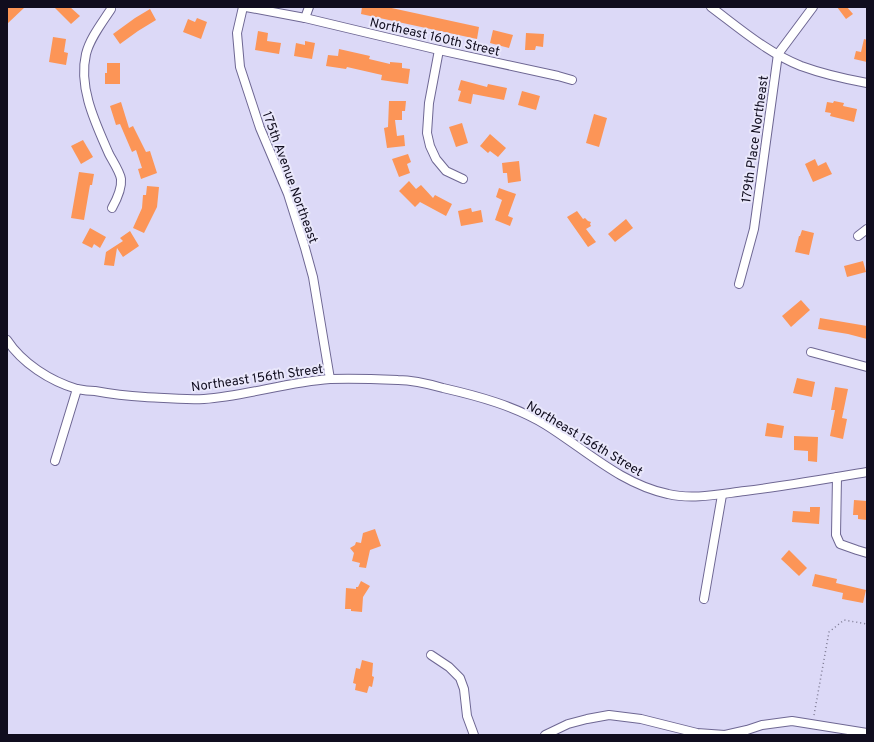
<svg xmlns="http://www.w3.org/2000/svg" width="874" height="742" viewBox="0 0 874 742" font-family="Overpass,sans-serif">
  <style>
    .building { fill: #fc9557 }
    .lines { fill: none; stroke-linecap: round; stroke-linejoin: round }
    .street-casing { stroke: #6e6793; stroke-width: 10 }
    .path { stroke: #7d7a92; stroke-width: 1.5; stroke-dasharray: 1 3; stroke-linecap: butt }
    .street { stroke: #fff; stroke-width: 8 }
    .labels { text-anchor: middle; stroke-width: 4; stroke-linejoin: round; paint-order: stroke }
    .street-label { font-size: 13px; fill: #100d1e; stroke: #e9e7fb }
  </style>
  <rect width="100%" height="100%" fill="#dcd9f7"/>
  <g class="building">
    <polygon points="7,7 25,7 7,24"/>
    <polygon points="54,7 70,7 80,16 71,24"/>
    <polygon points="362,7 387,7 479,27 477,39 361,14"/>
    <polygon points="837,7 847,7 853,14 846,19"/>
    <polygon points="150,9 156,20 138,31 120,44 113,34 135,18"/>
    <polygon points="197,18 207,22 201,39 183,32 188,19 195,22"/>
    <polygon points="493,30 513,35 509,48 490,43"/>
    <polygon points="258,31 268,33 267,41 281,43 279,54 255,50"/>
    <polygon points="526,33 544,34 543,47 536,46 535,50 525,50"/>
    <polygon points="53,37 66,39 64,52 68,53 66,65 49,62"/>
    <polygon points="864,39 867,40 867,62 854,59 856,51 861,52"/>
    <polygon points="305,41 315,43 312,59 294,56 296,43 305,45"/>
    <polygon points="339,49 370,56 369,59 390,64 390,62 402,63 402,68 410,69 408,84 381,80 382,75 347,67 346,69 326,66 328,55 338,56"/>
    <polygon points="107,63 120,63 120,84 105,84 105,73 107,73"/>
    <polygon points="461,80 487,87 488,84 507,88 504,100 473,94 471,104 458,101 461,91 458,90"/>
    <polygon points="522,91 540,96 536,110 518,105"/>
    <polygon points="389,101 406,101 405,111 402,111 402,120 395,120 397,136 404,135 405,146 387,148 384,128 388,127"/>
    <polygon points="834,101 844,103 843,106 857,109 854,122 830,116 831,113 825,112 827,102 833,103"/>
    <polygon points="121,102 129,128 133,126 146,152 150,151 157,173 141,179 138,169 142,168 136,150 132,152 120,124 116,125 110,106"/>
    <polygon points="594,114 607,118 599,147 586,143"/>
    <polygon points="462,123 468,143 456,147 449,127"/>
    <polygon points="490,134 506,148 498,157 490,151 488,153 480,146"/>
    <polygon points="83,140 93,157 81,164 71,146"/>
    <polygon points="408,154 411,162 407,164 410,173 399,177 392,159"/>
    <polygon points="815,159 818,166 826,162 832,174 813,182 805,164"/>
    <polygon points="519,161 521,181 508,183 507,173 503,173 502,163"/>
    <polygon points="79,172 94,174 92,185 90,185 84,220 71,218"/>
    <polygon points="409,181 416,189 421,185 433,198 435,195 452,204 446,216 420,202 415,207 399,191"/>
    <polygon points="147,186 159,187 157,207 144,233 133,228 142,208 143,195 146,195"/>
    <polygon points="499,188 516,194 508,216 513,218 510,226 495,220 502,200 496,197"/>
    <polygon points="471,208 472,212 481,210 483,222 461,226 458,211"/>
    <polygon points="577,211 583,219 585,218 588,221 591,222 590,224 591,226 586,229 596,242 588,247 567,217"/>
    <polygon points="626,219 633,228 615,242 608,234"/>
    <polygon points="90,228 106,237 100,248 94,244 92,248 82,243"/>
    <polygon points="802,230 814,233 809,255 795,252 799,236 800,236"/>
    <polygon points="130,231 139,246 123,257 117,248 114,266 104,265 106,252 123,241 120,238"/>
    <polygon points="863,261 866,272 847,277 844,266"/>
    <polygon points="801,300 810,310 791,327 782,316"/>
    <polygon points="820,318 867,326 867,339 848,334 818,329"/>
    <polygon points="797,378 815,382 812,397 793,393"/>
    <polygon points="835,387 848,389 842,418 847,419 843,439 830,436 835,410 831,410"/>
    <polygon points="767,423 784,426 782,438 765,436"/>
    <polygon points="794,436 818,437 817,462 808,461 808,451 794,450"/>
    <polygon points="854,500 867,501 867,520 858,519 858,515 853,515"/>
    <polygon points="810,507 820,507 819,524 792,522 793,511 810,512"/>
    <polygon points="375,529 381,546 370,550 366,568 359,567 360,563 352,561 354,553 350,548 355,545 356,542 361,543 363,533"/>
    <polygon points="789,550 807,568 799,576 781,559"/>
    <polygon points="815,574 837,579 836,583 866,590 863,603 842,599 843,593 812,586"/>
    <polygon points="361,581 370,586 363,597 362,612 351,611 351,609 345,609 346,588 356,589 356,587 358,587"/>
    <polygon points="362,660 373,663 372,676 374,677 372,687 369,686 367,693 355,690 356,684 353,683 356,668 360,669"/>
  </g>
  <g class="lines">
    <defs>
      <g id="street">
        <polyline points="243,7 237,33 240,67 260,128 288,194 305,248 313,277 330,379"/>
        <polyline points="246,7 305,18 439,50 558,76 572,80"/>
        <path d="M711 7C739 28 768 53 801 66 823 74 845 79 867 83"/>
        <path d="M111 9C102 23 90 38 86 54 78 88 96 124 109 154 112 160 120 172 121 179 122 189 117 199 112 208"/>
        <polyline points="305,18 309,7"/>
        <polyline points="439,50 429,103 427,133 430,146 436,159 446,171 463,179"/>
        <polyline points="858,236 867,229"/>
        <polyline points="739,284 754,229 778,54 813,7"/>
        <path d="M7 340C22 363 50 381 77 389 82 390 89 391 95 391 111 394 128 396 145 397 164 398 184 400 204 399 246 396 287 382 330 379 353 378 376 379 398 380 413 380 429 384 443 388 478 396 515 406 546 425 586 450 621 484 668 494 693 500 720 494 745 491 786 486 826 479 867 472"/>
        <polyline points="811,352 867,367"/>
        <polyline points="55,461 77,389"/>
        <polyline points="837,477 836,535 840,544 857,550 867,553"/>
        <polyline points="704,599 722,495"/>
        <polyline points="431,655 449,667 460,678 464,689 467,716 474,735"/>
        <polyline points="545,735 568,724 587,719 609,715 641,719 697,733 725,735 747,730 762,725 792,721 867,733"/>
      </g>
    </defs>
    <use href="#street" class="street-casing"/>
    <polyline class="path" points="814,715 829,632 844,620 867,624"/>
    <use href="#street" class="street"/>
  </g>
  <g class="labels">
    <g class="street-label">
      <text transform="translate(435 36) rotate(13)" y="5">Northeast 160th Street</text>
      <text transform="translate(754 139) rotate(-82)" y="5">179th Place Northeast</text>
      <text transform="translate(291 177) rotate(70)" y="5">175th Avenue Northeast</text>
      <text transform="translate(257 377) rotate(-8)" y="5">Northeast 156th Street</text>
      <text transform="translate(585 438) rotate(31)" y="5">Northeast 156th Street</text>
    </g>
  </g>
  <rect width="874" height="742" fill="none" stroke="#100d1e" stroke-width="16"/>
</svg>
